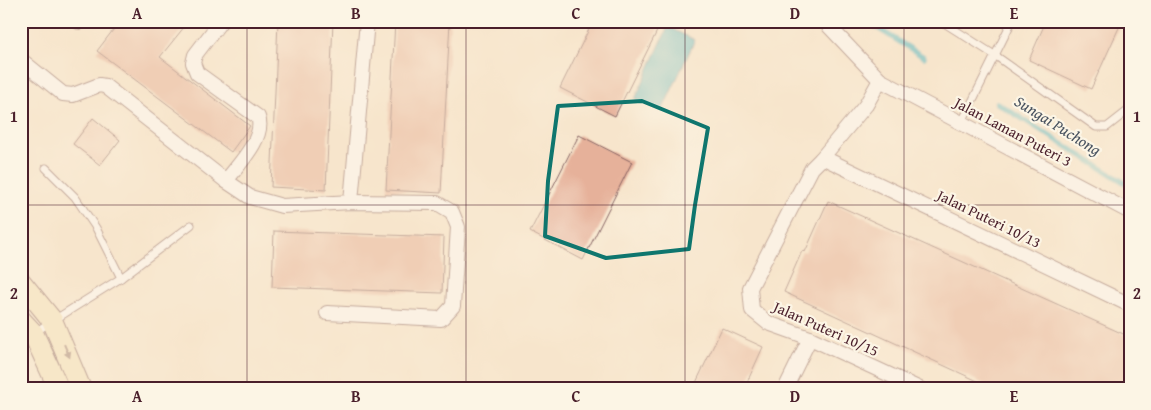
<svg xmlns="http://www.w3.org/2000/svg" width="1151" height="410" viewBox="0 0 1151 410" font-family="'Gentium Book Plus',serif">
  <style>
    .water { fill: #47b4c3; stroke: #486a77 }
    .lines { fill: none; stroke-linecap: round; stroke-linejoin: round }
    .stream { stroke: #47b4c3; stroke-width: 5.5 }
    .building { fill: #e6b19a }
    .lane-casing { stroke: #876463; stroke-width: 9 }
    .street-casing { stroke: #876463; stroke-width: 16 }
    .secondary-casing { stroke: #876463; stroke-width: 22 }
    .lane { stroke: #fff; stroke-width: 7 }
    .street { stroke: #fff; stroke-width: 14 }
    .secondary { stroke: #f7e8c3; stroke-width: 20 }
    .oneway { fill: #a08477 }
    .marked { fill: none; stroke: #0f766e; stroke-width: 4; stroke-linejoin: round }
    .grid { fill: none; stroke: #4a1f2b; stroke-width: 1; stroke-opacity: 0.55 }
    .labels { text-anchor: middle; stroke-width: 4.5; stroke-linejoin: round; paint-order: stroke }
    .street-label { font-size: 15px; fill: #4a1f2b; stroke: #fcf5e5 }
    .water-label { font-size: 16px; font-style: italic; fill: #495360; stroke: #fcf5e5 }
    .neatline { fill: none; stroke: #4a1f2b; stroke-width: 2 }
    .grid-label { font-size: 16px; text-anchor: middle; font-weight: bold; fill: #4a1f2b }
  </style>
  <rect width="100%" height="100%" fill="#fcf5e5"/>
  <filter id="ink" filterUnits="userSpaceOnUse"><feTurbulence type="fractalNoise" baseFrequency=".02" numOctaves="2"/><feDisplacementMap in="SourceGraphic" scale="10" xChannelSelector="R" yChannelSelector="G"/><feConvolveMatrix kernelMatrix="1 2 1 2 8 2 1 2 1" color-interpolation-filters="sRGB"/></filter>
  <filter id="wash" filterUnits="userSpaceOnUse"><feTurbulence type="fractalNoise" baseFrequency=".0096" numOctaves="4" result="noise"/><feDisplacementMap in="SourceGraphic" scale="20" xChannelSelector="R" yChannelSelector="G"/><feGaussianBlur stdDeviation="1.12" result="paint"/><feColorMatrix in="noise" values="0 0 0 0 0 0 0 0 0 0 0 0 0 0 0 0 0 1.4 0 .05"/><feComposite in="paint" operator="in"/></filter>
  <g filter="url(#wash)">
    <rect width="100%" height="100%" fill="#f7e5cc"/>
    <polygon class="water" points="668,27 695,40 662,111 635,99"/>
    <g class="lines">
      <g class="stream">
        <polyline points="866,21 924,57"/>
        <polyline points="997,103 1130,186"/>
      </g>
    </g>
    <g id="blocks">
      <g class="building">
        <polygon points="120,21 189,21 160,57 250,126 231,152 97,51"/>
        <polygon points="278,21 333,21 326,190 271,187"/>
        <polygon points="395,21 450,21 441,193 386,190"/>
        <polygon points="593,21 662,21 615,116 560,88"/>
        <polygon points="1046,21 1122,21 1091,89 1029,60"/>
        <polygon points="93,118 120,140 100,165 73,144"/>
        <polygon points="579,135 632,162 583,260 530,232"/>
        <polygon points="828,201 1130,337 1130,389 995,389 784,292 802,251 805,252"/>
        <polygon points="274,231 444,237 442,293 272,287"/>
        <polygon points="722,328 763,347 744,389 693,389"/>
      </g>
    </g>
  </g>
  <g filter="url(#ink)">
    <use href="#blocks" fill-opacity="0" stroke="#876463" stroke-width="1"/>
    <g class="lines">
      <defs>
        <g id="lane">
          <polyline points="941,21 996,56 1096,127 1107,127 1130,109"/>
          <polyline points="961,124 1012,21"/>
          <polyline points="46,168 75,197 96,228 121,278"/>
          <polyline points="35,332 121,278 191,225"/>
        </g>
        <g id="street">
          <polyline points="78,21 79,22"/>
          <path d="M221 21 195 55 193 63 197 73 258 117C266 137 238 165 226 181"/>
          <polyline points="824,21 880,80 1130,212"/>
          <polyline points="21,60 63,94 73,95 99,85 105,86 226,181 250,197 282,206 351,202 437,203 452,212 458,227 453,306 441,319 327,313"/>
          <polyline points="821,159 866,105 880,80"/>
          <polyline points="351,202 367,21"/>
          <polyline points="785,389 810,338"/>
          <polyline points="920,389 810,338 768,323 752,310 750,288 812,168 821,159 826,159 1130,305"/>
        </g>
        <g id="secondary">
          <polyline points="21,282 52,320 81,389"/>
          <polyline points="21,320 33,333 59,389"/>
        </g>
      </defs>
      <use href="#lane" class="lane-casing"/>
      <use href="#street" class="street-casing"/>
      <use href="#secondary" class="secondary-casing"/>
      <use href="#lane" class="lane"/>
      <use href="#street" class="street"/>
      <use href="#secondary" class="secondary"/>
    </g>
    <defs><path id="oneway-solid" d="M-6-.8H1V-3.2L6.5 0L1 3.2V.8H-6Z" transform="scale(1.25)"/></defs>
    <use class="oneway" href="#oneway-solid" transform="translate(67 351) rotate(67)"/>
  </g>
  <path d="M0 0H1151V410H0ZM642 101 708 128 695 205 689 249 606 258 545 236 548 181 558 106Z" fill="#f7e5cc" fill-opacity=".55" fill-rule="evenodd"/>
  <path class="marked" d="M642 101 708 128 695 205 689 249 606 258 545 236 548 181 558 106Z"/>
  <path class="grid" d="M247 21V389M466 21V389M685 21V389M904 21V389M21 205H1130"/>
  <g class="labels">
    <g class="street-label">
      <text transform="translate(1013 132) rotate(28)" y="5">Jalan Laman Puteri 3</text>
      <text transform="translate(989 219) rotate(26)" y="5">Jalan Puteri 10/13</text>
      <text transform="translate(826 329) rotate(24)" y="5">Jalan Puteri 10/15</text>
    </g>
    <g class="water-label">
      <text transform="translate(1058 125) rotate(32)" y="6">Sungai Puchong</text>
    </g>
  </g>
  <rect width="1151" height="410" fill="none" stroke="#fcf5e5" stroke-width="55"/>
  <rect x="28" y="28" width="1096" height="354" class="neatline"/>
  <g class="grid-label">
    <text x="137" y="19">A</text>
    <text x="356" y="19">B</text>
    <text x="576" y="19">C</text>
    <text x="795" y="19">D</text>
    <text x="1014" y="19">E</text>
    <text x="14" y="122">1</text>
    <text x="1137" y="122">1</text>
    <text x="14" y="299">2</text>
    <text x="1137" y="299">2</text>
    <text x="137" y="402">A</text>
    <text x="356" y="402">B</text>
    <text x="576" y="402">C</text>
    <text x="795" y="402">D</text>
    <text x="1014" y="402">E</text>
  </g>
</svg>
